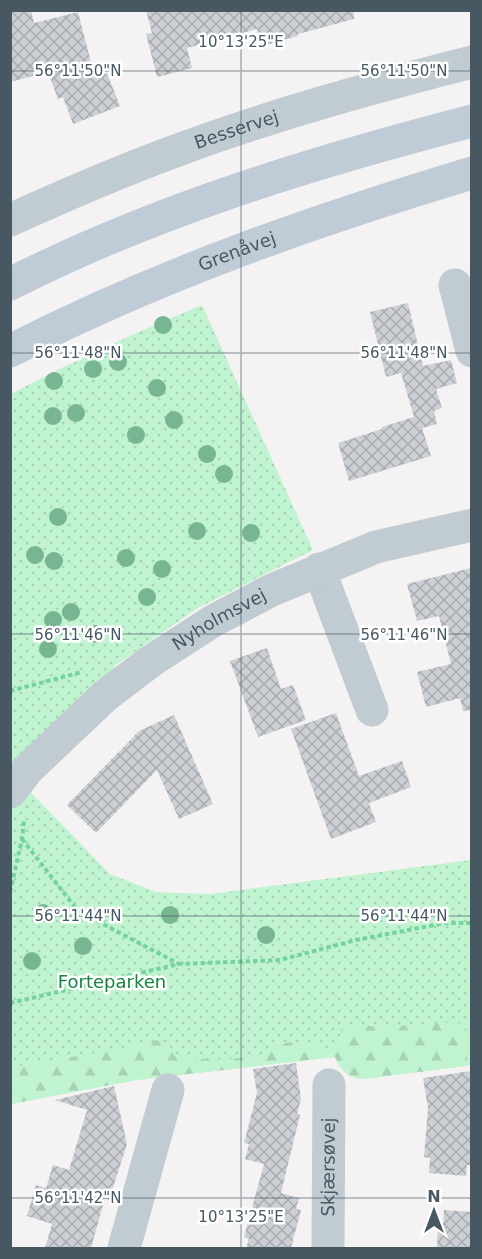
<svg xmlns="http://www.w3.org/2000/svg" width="482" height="1259" viewBox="0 0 482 1259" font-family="'DejaVu Sans',sans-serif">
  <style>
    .grass { fill: url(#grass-dots) }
    .forest { fill: url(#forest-firs) }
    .building { fill: url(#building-cross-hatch) }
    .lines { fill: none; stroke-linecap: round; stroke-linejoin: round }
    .path { stroke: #75d49d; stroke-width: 4; stroke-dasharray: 4.5 3; stroke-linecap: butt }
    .street { stroke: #c0cbd2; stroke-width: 33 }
    .secondary { stroke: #bfccd7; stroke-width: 33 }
    .tree { fill: #78b691 }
    .ticks { fill: none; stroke: #485862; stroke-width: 1.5; stroke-opacity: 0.45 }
    .labels { text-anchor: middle; stroke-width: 5; stroke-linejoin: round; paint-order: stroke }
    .street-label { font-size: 18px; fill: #485862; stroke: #fff }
    .park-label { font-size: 18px; fill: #118541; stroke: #fff }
    .ticks-label { font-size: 15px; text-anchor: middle; fill: #485862; stroke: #fff; stroke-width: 5; stroke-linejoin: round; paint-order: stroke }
  </style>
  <defs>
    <pattern id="grass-dots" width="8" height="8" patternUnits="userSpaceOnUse" patternTransform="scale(1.5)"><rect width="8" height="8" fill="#c0f3d0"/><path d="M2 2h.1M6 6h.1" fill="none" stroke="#a6d2b5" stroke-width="1.8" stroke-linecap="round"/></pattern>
    <pattern id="forest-firs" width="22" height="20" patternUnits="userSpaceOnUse" patternTransform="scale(1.5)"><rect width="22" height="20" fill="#c0f3d0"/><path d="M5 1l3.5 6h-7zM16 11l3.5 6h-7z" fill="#a6d2b5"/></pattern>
    <pattern id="building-cross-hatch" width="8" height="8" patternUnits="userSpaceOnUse" patternTransform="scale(1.5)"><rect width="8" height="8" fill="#ccd0d5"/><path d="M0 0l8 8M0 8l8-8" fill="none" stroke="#a8acb0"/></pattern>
  </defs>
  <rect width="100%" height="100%" fill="#f5f2f3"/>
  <g class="grass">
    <path d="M202 305 313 550 196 609 113 667H116L11 770V394C73 361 137 332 202 305Z"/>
    <path d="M11 772 110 874 156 892 209 894 471 860V1065L363 1079C347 1077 342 1072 335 1057L136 1080 11 1104Z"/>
  </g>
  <path class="forest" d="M431 1023H459L466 1026 467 1066 363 1079C347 1077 342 1072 335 1057L136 1080 11 1104V1067C20 1067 29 1063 38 1062 79 1056 119 1050 159 1040L169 1045 174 1056C200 1060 231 1061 258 1056 270 1054 279 1043 292 1042 309 1042 321 1049 338 1048L341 1029 345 1025 361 1024 379 1028Z"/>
  <g class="building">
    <polygon points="10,10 31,10 34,23 78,12 95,78 107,73 120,106 73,124 63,97 58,99 48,72 10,82"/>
    <polygon points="146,10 353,10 354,19 298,34 298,36 262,46 257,29 187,48 192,68 157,77 146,34 152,33"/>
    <polygon points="408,303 423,366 451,360 457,383 436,389 442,408 434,411 437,424 422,428 431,456 349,481 338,443 382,429 382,427 414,417 401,373 386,377 370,312"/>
    <polygon points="471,568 471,710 463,711 460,698 426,707 417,672 451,664 439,616 417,621 407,584"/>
    <polygon points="267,648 281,689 293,685 306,720 258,737 230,661"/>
    <polygon points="336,713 359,776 402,761 411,787 369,803 376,822 331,839 291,729"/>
    <polygon points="174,715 213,804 179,819 157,770 96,833 67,805 139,731"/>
    <polygon points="296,1063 301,1099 297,1114 300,1115 281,1193 299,1198 296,1209 301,1210 291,1248 246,1248 249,1239 244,1237 264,1164 245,1159 249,1144 244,1143 257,1093 253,1069"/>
    <polygon points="471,1071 471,1165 467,1165 466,1176 429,1173 430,1158 424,1157 428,1108 423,1078"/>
    <polygon points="114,1086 127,1144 109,1200 105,1198 91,1248 45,1248 52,1224 27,1216 36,1185 46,1188 53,1165 69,1170 87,1110 55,1100"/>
    <polygon points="444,1210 471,1212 471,1248 437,1248 438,1224 443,1224"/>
  </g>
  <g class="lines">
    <g class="path">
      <polyline points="10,691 82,672"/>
      <polyline points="22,839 78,911 179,964"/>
      <polyline points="10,892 22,839 24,821"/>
      <polyline points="10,1003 179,964 280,960 356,940 445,923 472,923"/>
    </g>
    <g class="street">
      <path id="s1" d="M10 220C63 196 116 173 170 153 268 116 370 88 472 62"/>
      <polyline points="455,285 472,351"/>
      <polyline points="319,569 372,710"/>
      <path id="s2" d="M10 792 28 769 105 696 151 661 213 621 272 590 376 547 472 525"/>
      <polyline points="124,1248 168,1090"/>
      <path id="s3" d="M328 1248 329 1085"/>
    </g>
    <g class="secondary">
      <path d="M10 284C156 210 314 162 472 121"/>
      <path id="s4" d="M10 351C158 275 313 221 472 173"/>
    </g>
  </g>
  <g class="tree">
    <circle cx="163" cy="325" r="9"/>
    <circle cx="118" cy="362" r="9"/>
    <circle cx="93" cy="369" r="9"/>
    <circle cx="54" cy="381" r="9"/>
    <circle cx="157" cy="388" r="9"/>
    <circle cx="76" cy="413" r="9"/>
    <circle cx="53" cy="416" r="9"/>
    <circle cx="174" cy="420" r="9"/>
    <circle cx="136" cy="435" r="9"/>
    <circle cx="207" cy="454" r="9"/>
    <circle cx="224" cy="474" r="9"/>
    <circle cx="58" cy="517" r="9"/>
    <circle cx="197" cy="531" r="9"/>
    <circle cx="251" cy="533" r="9"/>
    <circle cx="35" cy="555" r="9"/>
    <circle cx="126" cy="558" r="9"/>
    <circle cx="54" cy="561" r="9"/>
    <circle cx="162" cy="569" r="9"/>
    <circle cx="147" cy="597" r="9"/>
    <circle cx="71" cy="612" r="9"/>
    <circle cx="53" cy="620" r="9"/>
    <circle cx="95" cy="634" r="9"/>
    <circle cx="48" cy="649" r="9"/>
    <circle cx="43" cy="913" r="9"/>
    <circle cx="170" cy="915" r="9"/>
    <circle cx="266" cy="935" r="9"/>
    <circle cx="83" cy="946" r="9"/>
    <circle cx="32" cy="961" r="9"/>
  </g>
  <path class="ticks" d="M241 10V1248M10 71H472M10 353H472M10 634H472M10 916H472M10 1198H472"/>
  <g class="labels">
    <g class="street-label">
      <text dy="6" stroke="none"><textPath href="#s1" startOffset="244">Besservej</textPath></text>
      <text dy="6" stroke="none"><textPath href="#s4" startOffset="248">Grenåvej</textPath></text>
      <text dy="6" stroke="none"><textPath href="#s2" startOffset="273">Nyholmsvej</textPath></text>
      <text dy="6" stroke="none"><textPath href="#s3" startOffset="81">Skjærsøvej</textPath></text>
    </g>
    <g class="park-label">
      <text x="112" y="988">Forteparken</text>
    </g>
  </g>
  <g class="ticks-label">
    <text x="241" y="47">10°13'25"E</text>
    <text x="78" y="76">56°11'50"N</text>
    <text x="404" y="76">56°11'50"N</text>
    <text x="78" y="358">56°11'48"N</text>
    <text x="404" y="358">56°11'48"N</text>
    <text x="78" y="640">56°11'46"N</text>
    <text x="404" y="640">56°11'46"N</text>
    <text x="78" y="921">56°11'44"N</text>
    <text x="404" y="921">56°11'44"N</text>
    <text x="78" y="1203">56°11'42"N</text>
    <text x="241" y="1222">10°13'25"E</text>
  </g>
  <rect width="482" height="1259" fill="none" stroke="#485862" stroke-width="24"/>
  <g transform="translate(434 1211)" stroke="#ffffff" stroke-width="4.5" paint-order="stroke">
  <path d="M0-4.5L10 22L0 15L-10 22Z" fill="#485862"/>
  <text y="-9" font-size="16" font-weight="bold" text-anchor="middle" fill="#485862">N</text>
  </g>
</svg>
